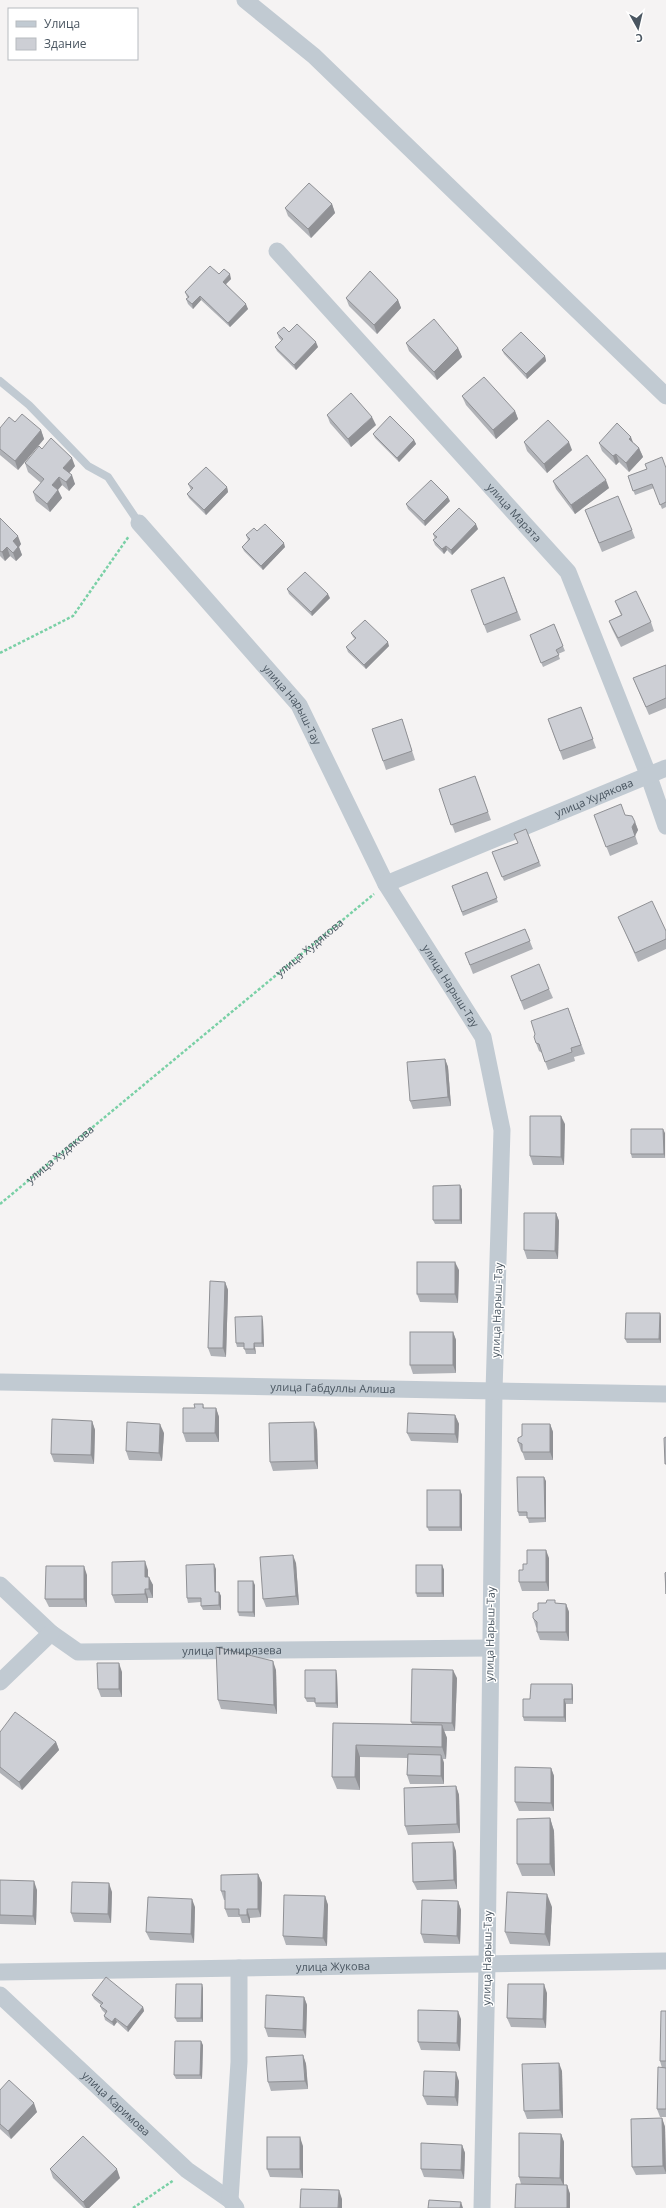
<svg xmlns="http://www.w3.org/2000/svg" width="666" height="2208" viewBox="0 0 666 2208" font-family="'Open Sans',sans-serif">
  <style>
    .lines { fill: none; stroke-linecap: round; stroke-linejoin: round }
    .path { stroke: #7ad0a6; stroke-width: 2.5; stroke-dasharray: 3 2; stroke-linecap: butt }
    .service { stroke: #c1cad2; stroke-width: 8 }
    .minor { stroke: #c1cad2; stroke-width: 17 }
    .wall { fill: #b0b2b7 }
    .shaded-wall { fill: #909195 }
    .building { fill: #cdcfd5; stroke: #909195 }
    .labels { text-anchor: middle; stroke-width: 3; stroke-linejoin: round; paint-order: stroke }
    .street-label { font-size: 11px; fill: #4a5661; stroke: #fff }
  </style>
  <rect width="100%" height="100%" fill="#f5f3f3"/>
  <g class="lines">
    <g class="path">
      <polyline points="0,653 73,616 129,536"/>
      <path id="s1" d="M0 1204 374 894"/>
      <polyline points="133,2208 174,2180"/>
    </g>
    <polyline class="service" points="0,381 29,405 88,466 108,477 139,523"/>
    <g class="minor">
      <polyline points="245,0 314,56 666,396"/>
      <path id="s2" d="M277 251 568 572 648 774 666 826"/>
      <path id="s3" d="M139 523 299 705 386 884 483 1037 502 1130 494 1391 487 1965 482 2208"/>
      <path id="s4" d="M386 884 666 768"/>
      <path id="s5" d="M0 1382 666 1394"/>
      <path id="s6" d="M0 1585 51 1633 78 1652 490 1648"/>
      <polyline points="0,1682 51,1633"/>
      <path id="s7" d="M0 1972 666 1961"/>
      <path id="s8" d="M0 1995 187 2170 230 2200 236 2208"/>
      <polyline points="230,2200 239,2062 239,1968"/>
    </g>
  </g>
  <g class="wall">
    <polygon points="332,204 335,213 311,238 288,216 285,208"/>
    <polygon points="219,274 231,279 226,284 248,309 230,327 201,300 193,309 188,304 186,299 188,298 187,297 185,292"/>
    <polygon points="346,298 398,300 401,308 377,334 349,306"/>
    <polygon points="277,333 318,347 296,370 277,351 275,347 282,341 279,338"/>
    <polygon points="406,343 458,348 462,357 437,380 409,351"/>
    <polygon points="502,350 545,356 546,361 527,379 504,354"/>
    <polygon points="462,396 515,411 518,419 496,439 466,405"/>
    <polygon points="327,415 376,425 351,447 330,423"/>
    <polygon points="15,422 41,430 44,439 18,470 0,455 0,428"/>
    <polygon points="373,434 414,440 416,444 399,462 375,438"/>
    <polygon points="524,442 572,450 547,473 527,451"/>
    <polygon points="599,443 634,443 639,448 643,457 629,472 619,462 616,465 602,451"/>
    <polygon points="42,449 75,466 69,473 75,484 69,491 62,485 58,490 62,498 50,512 36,501 33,492 41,483 28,472 25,463"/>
    <polygon points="666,468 666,507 662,509 654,488 635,495 628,476 647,469"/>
    <polygon points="553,481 609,488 575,514 556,489"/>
    <polygon points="188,484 227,487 228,492 206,515 189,498 187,494 191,490"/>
    <polygon points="450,501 425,526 408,509 406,504"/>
    <polygon points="585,510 632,530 635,538 602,552"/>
    <polygon points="0,518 21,544 19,547 22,555 16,561 10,556 5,561 0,556"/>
    <polygon points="478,529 452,555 447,550 444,554 435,545 433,540 435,539 433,534"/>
    <polygon points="257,531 285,547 263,570 244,551 242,547 248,540 246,535"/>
    <polygon points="504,577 521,620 487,633 471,590"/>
    <polygon points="287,589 330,598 312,616 289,594"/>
    <polygon points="615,601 651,622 654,631 621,647 612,629 609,621 621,615"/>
    <polygon points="554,624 565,651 558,654 560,659 543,667 530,635"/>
    <polygon points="351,633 389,646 366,669 348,652 346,647 355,639 353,637"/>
    <polygon points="666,665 666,708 649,715 633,678"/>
    <polygon points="581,707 596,748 563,760 548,719"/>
    <polygon points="402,719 415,760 386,770 372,729"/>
    <polygon points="475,776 491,820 455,833 439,789"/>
    <polygon points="594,815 625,815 635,822 638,830 635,835 638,844 610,856"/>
    <polygon points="526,829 541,866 504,881 492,852 518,843"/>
    <polygon points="487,872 498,902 463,916 452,886"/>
    <polygon points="618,917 666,931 666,949 638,962 622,925"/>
    <polygon points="525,929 533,949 473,974 465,953"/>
    <polygon points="511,976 549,989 553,998 524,1010"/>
    <polygon points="568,1008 585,1054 574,1057 575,1061 548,1070 542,1053 539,1051 536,1043"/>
    <polygon points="445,1059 448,1067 451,1106 413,1109 410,1101"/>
    <polygon points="565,1124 564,1165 533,1165 530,1156"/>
    <polygon points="665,1133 665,1158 632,1158 631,1154"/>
    <polygon points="460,1185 462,1190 462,1224 435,1224 433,1220"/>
    <polygon points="556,1213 559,1221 558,1259 527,1259 524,1250"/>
    <polygon points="459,1270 458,1303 420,1302 417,1294"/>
    <polygon points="225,1282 228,1290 226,1357 211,1356 208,1348"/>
    <polygon points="660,1313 661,1317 661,1343 627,1343 625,1339"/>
    <polygon points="263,1321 264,1347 255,1347 256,1354 246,1354 244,1347 237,1347 236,1343"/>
    <polygon points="453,1332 456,1340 456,1373 413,1374 410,1365"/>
    <polygon points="203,1404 204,1408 216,1408 219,1417 219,1442 186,1442 183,1433 195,1408"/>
    <polygon points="455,1415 459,1424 458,1443 411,1441 407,1433"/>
    <polygon points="92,1421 95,1430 94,1464 54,1462 51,1454"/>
    <polygon points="550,1424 553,1432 553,1460 525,1460 522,1451 521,1451 518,1442"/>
    <polygon points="317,1430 318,1469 273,1471 270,1462"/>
    <polygon points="164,1433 162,1461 129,1460 126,1451"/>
    <polygon points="546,1481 546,1522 529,1523 527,1516 519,1516 518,1512"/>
    <polygon points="460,1490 462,1495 462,1531 429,1531 427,1527"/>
    <polygon points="549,1558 549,1591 522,1591 519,1582 523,1570 527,1564"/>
    <polygon points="296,1563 299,1605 266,1607 263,1599"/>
    <polygon points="442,1565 444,1570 444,1597 417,1597 416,1593"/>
    <polygon points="216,1569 216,1592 219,1592 221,1596 221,1610 203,1610 201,1606 201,1602 188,1603 187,1598"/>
    <polygon points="148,1570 148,1577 153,1585 153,1598 148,1598 148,1603 115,1603 112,1595"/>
    <polygon points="87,1575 87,1607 49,1607 45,1599"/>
    <polygon points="255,1585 255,1617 239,1616 238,1612"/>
    <polygon points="556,1603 566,1604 569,1612 569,1641 540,1640 537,1632 537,1628 536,1627 533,1618"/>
    <polygon points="276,1670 277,1714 221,1709 218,1700"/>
    <polygon points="122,1672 122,1697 101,1697 98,1689"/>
    <polygon points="337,1675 338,1708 316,1707 315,1702 307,1702 305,1698"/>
    <polygon points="457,1678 455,1731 444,1731 447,1738 446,1759 443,1759 444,1763 444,1784 410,1784 407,1775 407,1758 360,1757 360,1790 337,1789 332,1777 333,1723 412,1724 411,1722"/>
    <polygon points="572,1684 573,1688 573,1704 566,1704 566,1722 524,1721 523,1717 530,1699"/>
    <polygon points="0,1732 56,1742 59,1750 22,1790 0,1773"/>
    <polygon points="551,1768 554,1776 554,1811 519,1811 515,1802"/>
    <polygon points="456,1786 459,1795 460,1833 408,1835 405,1826"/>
    <polygon points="550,1818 554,1831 555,1876 522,1876 517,1864"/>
    <polygon points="456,1851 457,1889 417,1890 413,1882"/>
    <polygon points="258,1874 262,1883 261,1917 250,1918 250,1923 242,1923 240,1917 228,1917 225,1909 225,1900 224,1900 221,1891"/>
    <polygon points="0,1880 37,1890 36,1925 0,1924"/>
    <polygon points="112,1892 111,1923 74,1922 71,1913"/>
    <polygon points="325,1896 328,1905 327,1946 286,1945 283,1936"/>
    <polygon points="458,1901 461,1910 460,1944 424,1943 421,1934"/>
    <polygon points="195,1907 194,1943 150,1940 146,1932"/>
    <polygon points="552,1907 550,1946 510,1944 505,1932"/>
    <polygon points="203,1988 203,2022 177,2022 175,2018"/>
    <polygon points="547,1993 546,2028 511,2027 507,2018"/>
    <polygon points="92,1995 143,2007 144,2011 128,2032 117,2022 114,2026 105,2020 104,2016 105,2013 102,2010 100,2006 101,2005 94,1999"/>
    <polygon points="304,1997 307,2005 306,2038 268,2037 265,2028"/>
    <polygon points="666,2011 666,2117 660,2117 657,2109 662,2068 660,2061"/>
    <polygon points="461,2019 460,2051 421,2050 418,2042"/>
    <polygon points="203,2045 202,2079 176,2079 174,2075"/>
    <polygon points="303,2055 306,2064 308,2089 271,2091 268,2082"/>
    <polygon points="562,2071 563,2118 527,2119 524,2111"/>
    <polygon points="459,2081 458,2106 427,2105 423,2096"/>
    <polygon points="0,2090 37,2112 11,2139 0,2129"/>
    <polygon points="662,2118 665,2127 666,2174 636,2175 632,2167"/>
    <polygon points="561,2134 564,2142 564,2185 567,2185 570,2194 570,2208 515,2208 521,2184 519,2177"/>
    <polygon points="462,2145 465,2153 464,2179 424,2177 421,2169"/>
    <polygon points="303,2146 303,2178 270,2177 267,2169"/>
    <polygon points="50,2169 120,2178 89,2208 84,2208 53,2178"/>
  </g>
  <g class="shaded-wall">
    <polygon points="332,204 335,213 311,238 308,229"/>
    <polygon points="230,274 231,279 224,286 223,282"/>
    <polygon points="200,296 201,300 193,309 192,304"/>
    <polygon points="398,300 401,308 377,334 374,325"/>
    <polygon points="246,304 248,309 230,327 228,323"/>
    <polygon points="316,342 318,347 296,370 294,365"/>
    <polygon points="458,348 462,357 437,380 434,372"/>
    <polygon points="545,356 546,361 527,379 526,374"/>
    <polygon points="515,411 518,419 496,439 493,430"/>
    <polygon points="372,417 376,425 351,447 348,439"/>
    <polygon points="41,430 44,439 18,470 15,461"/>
    <polygon points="631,437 634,445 629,439"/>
    <polygon points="414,440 416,444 399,462 397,458"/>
    <polygon points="569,442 572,450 547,473 544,464"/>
    <polygon points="639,448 643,457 629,472 626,463"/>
    <polygon points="616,454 619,462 616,465 613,456"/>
    <polygon points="72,458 75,466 66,477 63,468"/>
    <polygon points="72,475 75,484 69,491 66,482"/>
    <polygon points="59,477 62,485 55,493 52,485"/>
    <polygon points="606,480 609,488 575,514 571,505"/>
    <polygon points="227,487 228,492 206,515 204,510"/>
    <polygon points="58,490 62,498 50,512 47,504"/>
    <polygon points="448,497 450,501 425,526 424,521"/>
    <polygon points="476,524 478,529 452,555 451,550"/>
    <polygon points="18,536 21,544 19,547 22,555 16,561 13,553 13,541"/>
    <polygon points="284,543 285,547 263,570 261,566"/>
    <polygon points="446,546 447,550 444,554 442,549"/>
    <polygon points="7,547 10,556 5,561 2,552"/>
    <polygon points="328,594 330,598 312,616 311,612"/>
    <polygon points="388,642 389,646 366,669 364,665"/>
    <polygon points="635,822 638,830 635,836 632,827"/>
    <polygon points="445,1059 448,1067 451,1106 448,1097"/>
    <polygon points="561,1116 565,1124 564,1165 561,1157"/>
    <polygon points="663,1129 665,1133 665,1158 664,1154"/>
    <polygon points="460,1185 462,1190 462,1224 460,1220"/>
    <polygon points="556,1213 559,1221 558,1259 555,1251"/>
    <polygon points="455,1262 459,1270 458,1303 455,1294"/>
    <polygon points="225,1282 228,1290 226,1357 223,1348"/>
    <polygon points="660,1313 661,1317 661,1343 659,1339"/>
    <polygon points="262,1316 263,1321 264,1347 262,1343"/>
    <polygon points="453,1332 456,1340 456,1373 453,1365"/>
    <polygon points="254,1343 255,1347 256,1354 254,1349"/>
    <polygon points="216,1408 219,1417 219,1442 215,1433"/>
    <polygon points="455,1415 459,1424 458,1443 455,1434"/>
    <polygon points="92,1421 95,1430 94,1464 91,1455"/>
    <polygon points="314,1422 317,1430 318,1469 315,1461"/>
    <polygon points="160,1424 164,1433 162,1461 159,1453"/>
    <polygon points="550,1424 553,1432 553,1460 550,1452"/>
    <polygon points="544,1477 546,1481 546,1522 545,1518"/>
    <polygon points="460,1490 462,1495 462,1531 460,1527"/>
    <polygon points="546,1550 549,1558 549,1591 546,1582"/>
    <polygon points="293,1555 296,1563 299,1605 296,1596"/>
    <polygon points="145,1561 148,1570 148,1586 145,1577"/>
    <polygon points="214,1564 216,1569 216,1596 215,1592"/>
    <polygon points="442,1565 444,1570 444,1597 442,1593"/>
    <polygon points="84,1566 87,1575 87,1607 84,1599"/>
    <polygon points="149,1577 153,1585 153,1598 149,1589"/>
    <polygon points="253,1581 255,1585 255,1617 253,1612"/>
    <polygon points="145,1589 148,1598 148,1603 145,1594"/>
    <polygon points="219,1592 221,1596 221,1610 219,1605"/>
    <polygon points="566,1604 569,1612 569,1641 566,1632"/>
    <polygon points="273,1661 276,1670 277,1714 274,1705"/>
    <polygon points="119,1663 122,1672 122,1697 119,1689"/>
    <polygon points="336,1670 337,1675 338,1708 336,1703"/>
    <polygon points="453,1670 457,1678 455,1731 452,1723"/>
    <polygon points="572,1684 573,1688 573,1704 572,1699"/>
    <polygon points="564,1699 566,1704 566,1722 564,1717"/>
    <polygon points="442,1725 447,1738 446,1759 442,1747"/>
    <polygon points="56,1742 59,1750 22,1790 19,1782"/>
    <polygon points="356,1745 360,1757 360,1790 355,1777"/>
    <polygon points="441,1755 444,1763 444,1784 441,1776"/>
    <polygon points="551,1768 554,1776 554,1811 551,1803"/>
    <polygon points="456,1786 459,1795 460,1833 457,1824"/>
    <polygon points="550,1818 554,1831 555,1876 550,1864"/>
    <polygon points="453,1842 456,1851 457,1889 454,1880"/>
    <polygon points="258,1874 262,1883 261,1917 258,1909"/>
    <polygon points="34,1881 37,1890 36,1925 33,1916"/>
    <polygon points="109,1883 112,1892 111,1923 108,1914"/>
    <polygon points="547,1894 552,1907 550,1946 545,1934"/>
    <polygon points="325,1896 328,1905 327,1946 323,1938"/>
    <polygon points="192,1899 195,1907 194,1943 191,1934"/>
    <polygon points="458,1901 461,1910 460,1944 457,1936"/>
    <polygon points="247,1909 250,1918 250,1923 247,1915"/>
    <polygon points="202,1984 203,1988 203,2022 201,2018"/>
    <polygon points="544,1984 547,1993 546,2028 543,2019"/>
    <polygon points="304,1997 307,2005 306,2038 303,2030"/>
    <polygon points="143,2007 144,2011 128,2032 127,2027"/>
    <polygon points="458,2011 461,2019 460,2051 457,2043"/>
    <polygon points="115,2018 117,2022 114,2026 112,2022"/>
    <polygon points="201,2041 203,2045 202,2079 200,2075"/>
    <polygon points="303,2055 306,2064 308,2089 305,2081"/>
    <polygon points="559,2063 562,2071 563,2118 560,2110"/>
    <polygon points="456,2072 459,2081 458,2106 455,2097"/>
    <polygon points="34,2103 37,2112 11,2139 8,2131"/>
    <polygon points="662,2118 665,2127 666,2173 663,2166"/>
    <polygon points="561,2134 564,2142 564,2186 560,2178"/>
    <polygon points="300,2137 303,2146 303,2178 300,2169"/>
    <polygon points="462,2145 465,2153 464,2179 461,2170"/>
    <polygon points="117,2169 120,2178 89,2208 86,2208 83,2202"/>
    <polygon points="567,2185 570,2194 570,2208 567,2208"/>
    <polygon points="339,2190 342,2199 342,2208 338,2208"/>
    <polygon points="461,2202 463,2208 460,2208"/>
  </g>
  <g class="building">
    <polygon points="309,183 332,204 308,229 285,208"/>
    <polygon points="210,266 219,274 224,269 230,274 223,282 246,304 228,323 200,296 192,304 186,299 189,297 185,292"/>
    <polygon points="370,271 398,300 374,325 346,298"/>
    <polygon points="434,319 458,348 434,372 406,343"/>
    <polygon points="297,324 316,342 294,365 275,347 283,339 277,333 284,327 289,332"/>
    <polygon points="521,332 545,356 526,374 502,350"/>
    <polygon points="484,377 515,411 493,430 462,396"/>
    <polygon points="351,393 372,417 348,439 327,415"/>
    <polygon points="22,414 41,430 15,461 0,449 0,428 9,417 15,422"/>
    <polygon points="390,416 414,440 397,458 373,434"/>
    <polygon points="548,420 569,442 544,464 524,442"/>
    <polygon points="617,423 631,437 629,439 639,448 626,463 616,454 613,456 599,443"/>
    <polygon points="51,438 72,458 63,468 72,475 66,482 59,477 52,485 58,490 47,504 33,492 44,479 25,463 39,446 42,449"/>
    <polygon points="587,455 606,480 571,505 553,481"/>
    <polygon points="662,457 666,468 666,502 660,505 652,484 633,491 628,476 647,469 645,464"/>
    <polygon points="206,467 227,487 204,510 187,494 193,488 188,484"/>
    <polygon points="431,480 448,497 424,521 406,504"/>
    <polygon points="618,496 632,530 599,543 585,510"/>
    <polygon points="459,508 476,524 451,550 446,546 442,549 433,540 437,537 433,534"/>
    <polygon points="0,518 18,536 13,541 18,547 13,553 7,547 2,552 0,551"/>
    <polygon points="265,524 284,543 261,566 242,547 250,539 246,535 254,528 257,531"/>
    <polygon points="305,572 328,594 311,612 287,589"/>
    <polygon points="504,577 517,612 484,625 471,590"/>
    <polygon points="636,591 651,622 618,638 609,621 622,615 615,601"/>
    <polygon points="365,620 388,642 364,665 346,647 356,638 351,633"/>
    <polygon points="554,624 563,646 556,650 559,655 541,663 530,635"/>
    <polygon points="666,665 666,698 646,707 633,678"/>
    <polygon points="581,707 593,739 560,751 548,719"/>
    <polygon points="402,719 412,751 383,761 372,729"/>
    <polygon points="475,776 488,812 451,825 439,789"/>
    <polygon points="621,804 625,815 632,816 635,822 632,827 635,836 606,847 594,815"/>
    <polygon points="526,829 539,862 502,877 492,852 518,843 514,834"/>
    <polygon points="487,872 497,898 462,912 452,886"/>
    <polygon points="652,901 666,931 666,939 635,953 618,917"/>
    <polygon points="525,929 530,941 470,965 465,953"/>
    <polygon points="539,964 549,989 521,1001 511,976"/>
    <polygon points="568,1008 581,1045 571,1048 572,1052 545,1062 539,1044 536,1043 534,1037 535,1034 531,1021"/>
    <polygon points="445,1059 448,1097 410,1101 407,1062"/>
    <polygon points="530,1116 561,1116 561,1157 530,1156"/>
    <polygon points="631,1129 663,1129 664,1154 631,1154"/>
    <polygon points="460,1185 460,1220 433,1220 433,1186"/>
    <polygon points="524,1213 556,1213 555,1251 524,1250"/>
    <rect x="417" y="1262" width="38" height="32"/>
    <polygon points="210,1281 225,1282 223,1348 208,1348"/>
    <polygon points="626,1313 660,1313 659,1339 625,1339"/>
    <polygon points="262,1316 262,1343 254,1343 254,1349 244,1349 244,1343 236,1343 235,1317"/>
    <rect x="410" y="1332" width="43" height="33"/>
    <polygon points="194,1404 203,1404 203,1408 216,1408 215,1433 183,1433 183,1408 195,1408"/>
    <polygon points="408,1413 455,1415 455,1434 407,1433"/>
    <polygon points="52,1419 92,1421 91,1455 51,1454"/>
    <polygon points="127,1422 160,1424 159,1453 126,1451"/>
    <polygon points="314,1422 315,1461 270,1462 269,1423"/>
    <polygon points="522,1424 550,1424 550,1452 522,1452 522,1444 518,1442 518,1438 522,1436"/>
    <polygon points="666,1437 666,1464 665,1464 664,1438"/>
    <polygon points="517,1477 544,1477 545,1518 527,1518 527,1512 518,1512"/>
    <rect x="427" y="1490" width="33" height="37"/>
    <polygon points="527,1550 546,1550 546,1582 519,1582 519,1570 523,1570 523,1564 527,1564"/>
    <polygon points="293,1555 296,1596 263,1599 260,1557"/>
    <polygon points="145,1561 145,1577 149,1577 149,1589 145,1589 145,1594 112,1595 112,1562"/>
    <polygon points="214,1564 215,1592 219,1592 219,1605 201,1606 201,1598 187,1598 186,1565"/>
    <rect x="416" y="1565" width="26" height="28"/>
    <polygon points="46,1566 84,1566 84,1599 45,1599"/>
    <polygon points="666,1572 666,1594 665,1573"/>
    <rect x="238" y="1581" width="15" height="31"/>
    <polygon points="547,1600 555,1600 555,1603 566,1604 566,1632 537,1632 537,1622 533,1618 533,1613 538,1610 538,1603 546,1603"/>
    <polygon points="216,1647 273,1661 274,1705 218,1700"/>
    <polygon points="97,1663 119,1663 119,1689 98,1689"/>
    <polygon points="412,1669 453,1670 452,1723 411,1722"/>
    <polygon points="305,1670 336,1670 336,1703 315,1703 315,1698 305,1698"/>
    <polygon points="531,1684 572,1684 572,1699 564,1699 564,1717 523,1717 523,1699 530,1699"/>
    <polygon points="15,1712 56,1742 19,1782 0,1767 0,1732"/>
    <polygon points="333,1723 442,1725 442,1747 356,1745 355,1777 332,1777"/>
    <polygon points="408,1754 441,1755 441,1776 407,1775"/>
    <polygon points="515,1767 551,1768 551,1803 515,1802"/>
    <polygon points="456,1786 457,1824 405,1826 404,1788"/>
    <polygon points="550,1818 550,1864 517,1864 517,1819"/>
    <polygon points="453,1842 454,1880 413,1882 412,1843"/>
    <polygon points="258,1874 258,1909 247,1909 247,1915 239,1915 239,1909 225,1909 225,1891 221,1891 221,1875"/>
    <polygon points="0,1880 34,1881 33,1916 0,1915"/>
    <polygon points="72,1882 109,1883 108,1914 71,1913"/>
    <polygon points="507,1892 547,1894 545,1934 505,1932"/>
    <polygon points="284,1895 325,1896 323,1938 283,1936"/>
    <polygon points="148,1897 192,1899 191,1934 146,1932"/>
    <polygon points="422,1900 458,1901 457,1936 421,1934"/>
    <polygon points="106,1977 143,2007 127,2027 115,2018 112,2022 104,2016 107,2011 100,2006 103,2003 92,1995"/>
    <polygon points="176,1984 202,1984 201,2018 175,2018"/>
    <polygon points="508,1984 544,1984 543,2019 507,2018"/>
    <polygon points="266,1995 304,1997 303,2030 265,2028"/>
    <polygon points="418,2010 458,2011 457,2043 418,2042"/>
    <polygon points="661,2011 666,2011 666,2061 660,2061"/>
    <polygon points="175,2041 201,2041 200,2075 174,2075"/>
    <polygon points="303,2055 305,2081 268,2082 266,2057"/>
    <polygon points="559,2063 560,2110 524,2111 522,2064"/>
    <polygon points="658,2067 666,2068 666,2109 657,2109"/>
    <polygon points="424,2071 456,2072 455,2097 423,2096"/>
    <polygon points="9,2080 34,2103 8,2131 0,2124 0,2090"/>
    <polygon points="662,2118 663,2166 632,2167 631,2119"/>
    <polygon points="519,2133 561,2134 560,2178 519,2177"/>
    <polygon points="83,2136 117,2169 83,2202 50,2169"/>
    <rect x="267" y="2137" width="33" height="32"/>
    <polygon points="421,2143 462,2145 461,2170 421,2169"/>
    <polygon points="516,2184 567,2185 567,2208 515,2208"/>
    <polygon points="301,2189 339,2190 338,2208 300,2208"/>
    <polygon points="429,2200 461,2202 460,2208 428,2208"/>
  </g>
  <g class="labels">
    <g class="street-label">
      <text dy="4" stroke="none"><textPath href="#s2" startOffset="353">улица Марата</textPath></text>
      <text dy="4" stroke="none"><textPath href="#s3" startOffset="238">улица Нарыш-Тау</textPath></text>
      <text dy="4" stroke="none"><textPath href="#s4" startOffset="225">улица Худякова</textPath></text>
      <text dy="4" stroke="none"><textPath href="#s1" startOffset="402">улица Худякова</textPath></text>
      <text dy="4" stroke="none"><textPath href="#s3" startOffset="562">улица Нарыш-Тау</textPath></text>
      <text dy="4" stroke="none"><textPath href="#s1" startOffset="78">улица Худякова</textPath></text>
      <text transform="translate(497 1310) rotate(-88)" y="4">улица Нарыш-Тау</text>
      <text dy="4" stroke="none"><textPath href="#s5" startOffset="333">улица Габдуллы Алиша</textPath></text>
      <text transform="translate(490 1634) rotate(-89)" y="4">улица Нарыш-Тау</text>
      <text dy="4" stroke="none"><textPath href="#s6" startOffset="257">улица Тимирязева</textPath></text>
      <text transform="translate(487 1958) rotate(-89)" y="4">улица Нарыш-Тау</text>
      <text dy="4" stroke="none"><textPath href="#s7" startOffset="333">улица Жукова</textPath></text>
      <text dy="4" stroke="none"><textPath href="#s8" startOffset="159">улица Каримова</textPath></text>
    </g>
  </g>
  <rect x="8" y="8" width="130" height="52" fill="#ffffff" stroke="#b7bbc0"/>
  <rect x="16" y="21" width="20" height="6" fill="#c1cad2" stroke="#b7bbc0"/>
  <text x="44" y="28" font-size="12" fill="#4a5661">Улица</text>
  <rect x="16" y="38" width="20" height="12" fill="#cdcfd5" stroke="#b7bbc0"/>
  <text x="44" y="48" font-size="12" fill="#4a5661">Здание</text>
  <g transform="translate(638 28) rotate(172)" stroke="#ffffff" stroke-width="3" paint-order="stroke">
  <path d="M0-3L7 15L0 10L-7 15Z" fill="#4a5661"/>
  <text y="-6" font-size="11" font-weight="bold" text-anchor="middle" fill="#4a5661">С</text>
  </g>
</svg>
